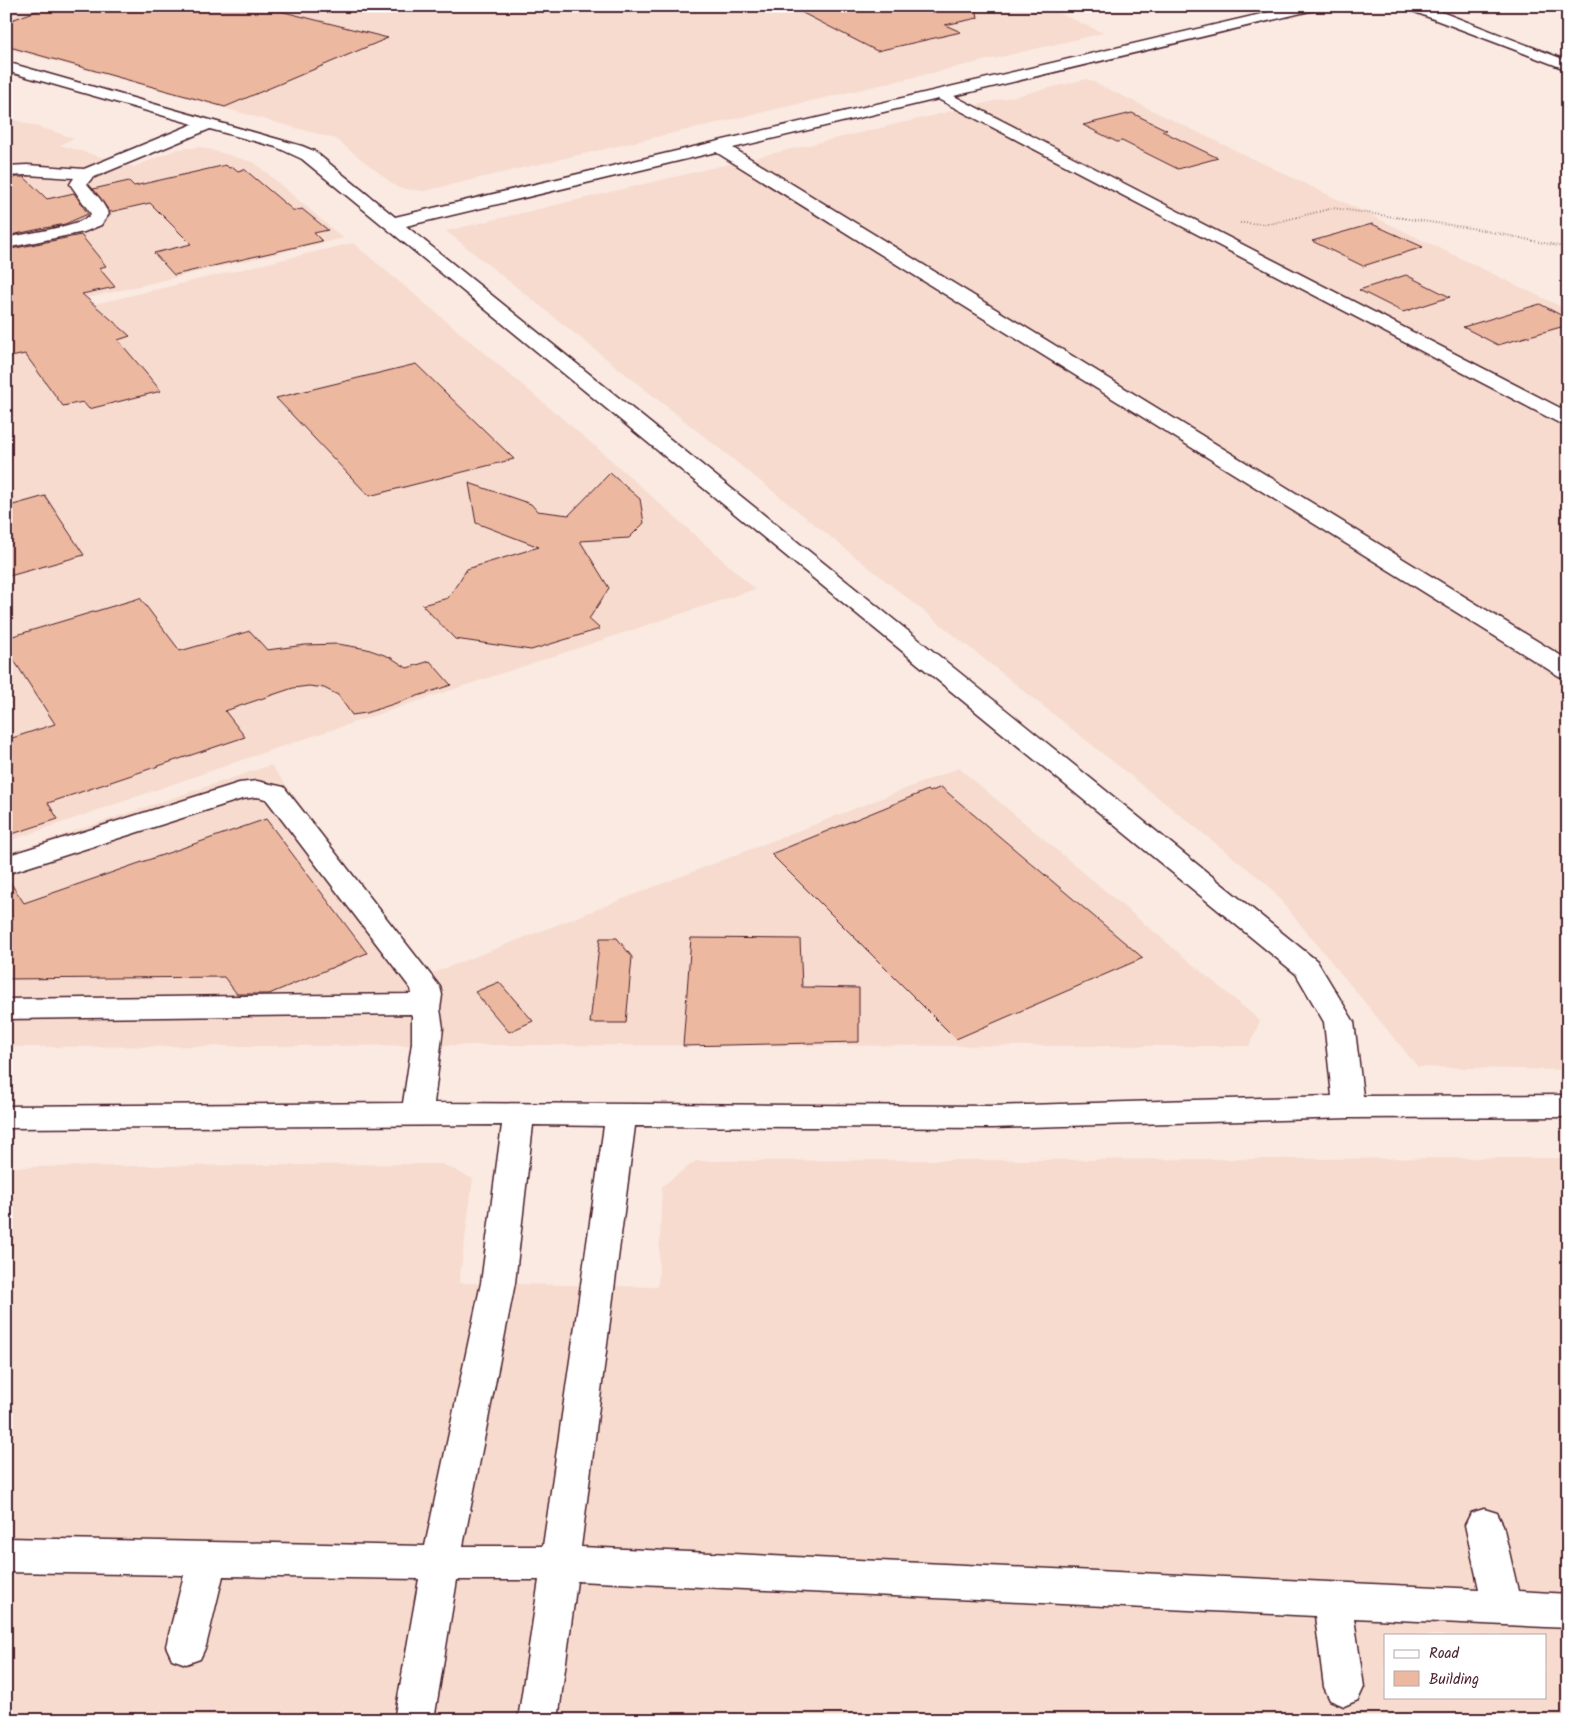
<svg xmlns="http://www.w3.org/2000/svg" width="1574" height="1726" viewBox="0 0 1574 1726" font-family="Kalam,sans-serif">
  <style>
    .built { fill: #f6dbce; fill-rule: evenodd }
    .building { fill: #edb8a0; stroke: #4a1f2b }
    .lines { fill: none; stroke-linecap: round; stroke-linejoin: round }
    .minor-casing { stroke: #4a1f2b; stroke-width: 3 }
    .major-casing { stroke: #4a1f2b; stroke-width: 3 }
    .path { stroke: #4a1f2b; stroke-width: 2; stroke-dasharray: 0.5 2.5; stroke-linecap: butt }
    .minor { fill: #fff; fill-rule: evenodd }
    .major { fill: #fff; fill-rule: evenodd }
  </style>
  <rect width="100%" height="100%" fill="#faeae2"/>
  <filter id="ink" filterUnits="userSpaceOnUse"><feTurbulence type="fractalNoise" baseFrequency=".02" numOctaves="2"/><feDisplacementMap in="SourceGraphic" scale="10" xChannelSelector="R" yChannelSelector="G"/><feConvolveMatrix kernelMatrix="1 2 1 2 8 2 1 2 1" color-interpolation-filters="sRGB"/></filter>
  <g filter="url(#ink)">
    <g class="built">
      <polygon points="6,6 1043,6 1103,33 424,191 398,188 336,139 6,48"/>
      <polygon points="1087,79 1568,310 1568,1070 1418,1067 1268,885 446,231"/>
      <polygon points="6,117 74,138 60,145 134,167 178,149 201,147 255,163 343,238 6,317"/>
      <polygon points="353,243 602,452 755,589 265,752 6,842 6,325"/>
      <polygon points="271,765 428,975 959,768 1260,1021 1249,1046 479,1045 6,1047 6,854"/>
      <path d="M1568 1158V1720H6V1167L442 1164 473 1179 459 1283 658 1287 662 1186 696 1161ZM1385 1635H1545V1697H1385Z"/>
    </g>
    <g class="building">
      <polygon points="50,6 260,6 388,38 225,107 6,46 6,22"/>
      <polygon points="789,6 976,6 978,18 945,25 961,32 877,51"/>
      <polygon points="1132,113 1167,130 1162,131 1218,158 1178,169 1122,141 1117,142 1083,125"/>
      <polygon points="226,165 229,168 233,167 238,171 244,169 294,211 302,209 328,230 314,233 322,241 174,275 154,253 191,244 150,203 110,212 93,189 129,181 134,186"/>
      <polygon points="16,177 24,177 47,199 74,193 88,214 65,224 6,236 6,182"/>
      <polygon points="1372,224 1423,247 1363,266 1312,241"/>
      <polygon points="81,235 106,266 99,268 115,287 82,294 130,336 118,340 161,391 89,409 83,402 63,406 25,354 6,358 6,250"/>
      <polygon points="1406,275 1450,297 1403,312 1359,290"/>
      <polygon points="1540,304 1568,319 1568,325 1498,345 1463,327"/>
      <polygon points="416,364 514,459 369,496 276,398"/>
      <polygon points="610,473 640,499 644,523 629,538 580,541 609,588 589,619 600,629 531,650 455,639 422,605 448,598 467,569 539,547 476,523 469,483 531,504 537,511 569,515"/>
      <polygon points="45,496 84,555 6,577 6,507"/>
      <polygon points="140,598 180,651 250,631 267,650 305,645 338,644 367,649 390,657 407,668 430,661 451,685 366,713 352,715 338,695 324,688 309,686 293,688 225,711 245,737 48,803 58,819 6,836 6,740 55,724 6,648 6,638"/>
      <polygon points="941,787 1143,958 956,1039 771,854 928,790 930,792"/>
      <polygon points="266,819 367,953 269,994 237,994 224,977 6,979 6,876 24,903"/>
      <polygon points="600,938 617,938 632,957 626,1023 590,1023"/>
      <polygon points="691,938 800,939 802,987 859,988 859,1042 683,1046"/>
      <polygon points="499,982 533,1021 509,1032 475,992"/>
    </g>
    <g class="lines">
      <defs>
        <path id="minor" d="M1295 6H1321L1314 10 954 96 1568 412V426L1561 424 938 99 733 148 1568 660V678L1559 676 716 152 406 226 1317 961 1354 1022 1363 1096 1568 1095V1117L1349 1118 992 1128 635 1126 581 1547 1479 1589 1465 1525 1471 1513 1484 1509 1497 1513 1503 1525 1518 1591 1568 1594V1628L1354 1618 1364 1687 1358 1700 1344 1706 1330 1700 1324 1687 1315 1616 577 1581 558 1720H518L539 1580H457L434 1720H394L419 1579 223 1576 206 1646 200 1659 186 1664 172 1659 166 1646 184 1575 6 1572V1538L425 1546 481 1283 502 1125 6 1128V1106L403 1103 412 1043V1016L411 1014 6 1019V999L412 994 411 989 266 799 257 797 242 799 6 874V856L239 783 257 781 284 787 440 987 442 995 440 1009 443 1028 434 1103 992 1106 1332 1096 1324 1022 1296 974 302 159 276 147 210 129 92 178 87 184 100 199 109 214 101 225 84 232 6 248V238C23 234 83 226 91 214L70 184 74 178 27 175 6 176V166L27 165 84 169 193 124 6 71V62L302 146 314 151 395 217ZM533 1125 604 1126 543 1546H463L515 1283Z"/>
        <polygon id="major" points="1405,6 1426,6 1568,61 1568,70 1407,9"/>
      </defs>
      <use href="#minor" class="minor-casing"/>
      <use href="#major" class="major-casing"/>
      <polyline class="path" points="1240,223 1270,224 1333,208 1477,229 1568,248"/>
      <use href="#minor" class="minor"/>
      <use href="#major" class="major"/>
    </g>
  </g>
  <rect width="1574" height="1726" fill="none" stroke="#fff" stroke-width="25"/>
  <rect x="12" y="12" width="1549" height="1701" fill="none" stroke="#4a1f2b" stroke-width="2" filter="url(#ink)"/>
  <rect x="1384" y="1634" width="162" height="65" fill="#ffffff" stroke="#b7a5aa"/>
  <rect x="1394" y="1650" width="25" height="8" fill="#ffffff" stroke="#b7a5aa"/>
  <text x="1429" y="1658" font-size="15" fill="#4a1f2b">Road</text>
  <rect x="1394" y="1671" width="25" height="15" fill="#edb8a0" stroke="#b7a5aa"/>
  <text x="1429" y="1684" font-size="15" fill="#4a1f2b">Building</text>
</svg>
